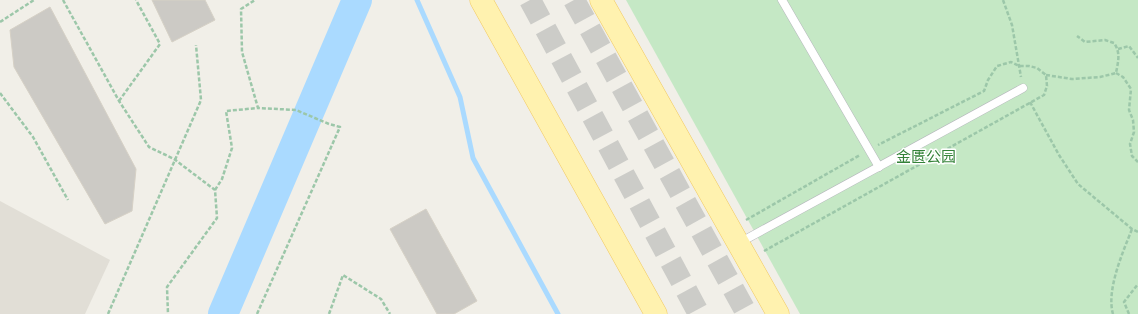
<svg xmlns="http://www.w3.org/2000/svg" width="1138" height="314" viewBox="0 0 1138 314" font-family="Commissioner,'Noto Sans SC',sans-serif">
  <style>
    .education { fill: #e1ded6 }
    .green { fill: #c5e8c5 }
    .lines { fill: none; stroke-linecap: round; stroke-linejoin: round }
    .stream { stroke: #aadaff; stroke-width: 5 }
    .river { stroke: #aadaff; stroke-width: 30 }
    .building { fill: #cccac5; stroke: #d6d1c6 }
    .highway-tunnel { stroke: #ccccc8; stroke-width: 22; stroke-dasharray: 22 11; stroke-linecap: butt }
    .lane-casing { stroke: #b5b8bc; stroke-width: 9 }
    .primary-casing { stroke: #f2c960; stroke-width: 23 }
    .path { stroke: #9cc7a9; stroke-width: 2.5; stroke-dasharray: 4 2; stroke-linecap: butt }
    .lane { stroke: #fff; stroke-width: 8 }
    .primary { stroke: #fff2af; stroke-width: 22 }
    .labels { text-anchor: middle; stroke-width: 3; stroke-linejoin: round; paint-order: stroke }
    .park-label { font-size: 15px; fill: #348238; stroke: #fff }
  </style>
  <rect width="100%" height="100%" fill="#f1efe8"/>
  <polygon class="education" points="0,201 110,260 85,314 0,314"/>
  <polygon class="green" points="626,0 1138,0 1138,314 800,314"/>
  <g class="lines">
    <polyline class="stream" points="417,0 460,97 473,158 558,314"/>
    <polyline class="river" points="223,314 357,0"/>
  </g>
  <g class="building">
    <polygon points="152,0 205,0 215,20 172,42"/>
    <polygon points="50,7 136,169 132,211 105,224 14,67 10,30"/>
    <polygon points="426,209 477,301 454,314 437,314 390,229"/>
  </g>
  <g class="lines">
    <g class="highway-tunnel">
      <polyline points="530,0 699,314"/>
      <polyline points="574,0 747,314"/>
    </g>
    <defs>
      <g id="lane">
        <polyline points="782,0 879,167"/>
        <polyline points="739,243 1023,88"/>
      </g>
      <g id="primary">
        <polyline points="481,0 656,314"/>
        <polyline points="601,0 778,314"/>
      </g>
    </defs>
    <use href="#lane" class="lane-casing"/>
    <use href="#primary" class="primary-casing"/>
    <g class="path">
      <polyline points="63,0 119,101 149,147 174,159 215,190 217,218 167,287 168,314"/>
      <polyline points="1003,0 1012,25 1021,77"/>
      <polyline points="0,22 34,0"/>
      <polyline points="1118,49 1129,46 1138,58"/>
      <polyline points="1116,73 1123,77 1131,89 1129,110 1133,120 1134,132 1130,144 1132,156 1138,162"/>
      <path d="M1046 75 1072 79 1100 77 1116 73C1118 62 1121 53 1114 43L1105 40 1085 42 1077 36"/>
      <polyline points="0,93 33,137 68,200"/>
      <polyline points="119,101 160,44 136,0"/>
      <polyline points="1030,102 1059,155 1078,184 1132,229 1138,232"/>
      <polyline points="215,190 222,179 232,148 226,111 258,108 242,52 241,9 255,0"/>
      <polyline points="746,220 860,155"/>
      <polyline points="764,251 1044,95 1047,86 1046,75 1037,68 1029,66 1019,66 1011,62 997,66 988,80 984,91 878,145"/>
      <polyline points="108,314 201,100 196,45"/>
      <polyline points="257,314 340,127 329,124 296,110 258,108"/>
      <polyline points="329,314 343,275 381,299 390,314"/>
      <path d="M1113 314C1106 290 1123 252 1132 229"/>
      <polyline points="1129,314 1124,302 1138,284"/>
    </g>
    <use href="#lane" class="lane"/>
    <use href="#primary" class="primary"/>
  </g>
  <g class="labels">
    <g class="park-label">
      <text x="926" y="162">金匮公园</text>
    </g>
  </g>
</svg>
